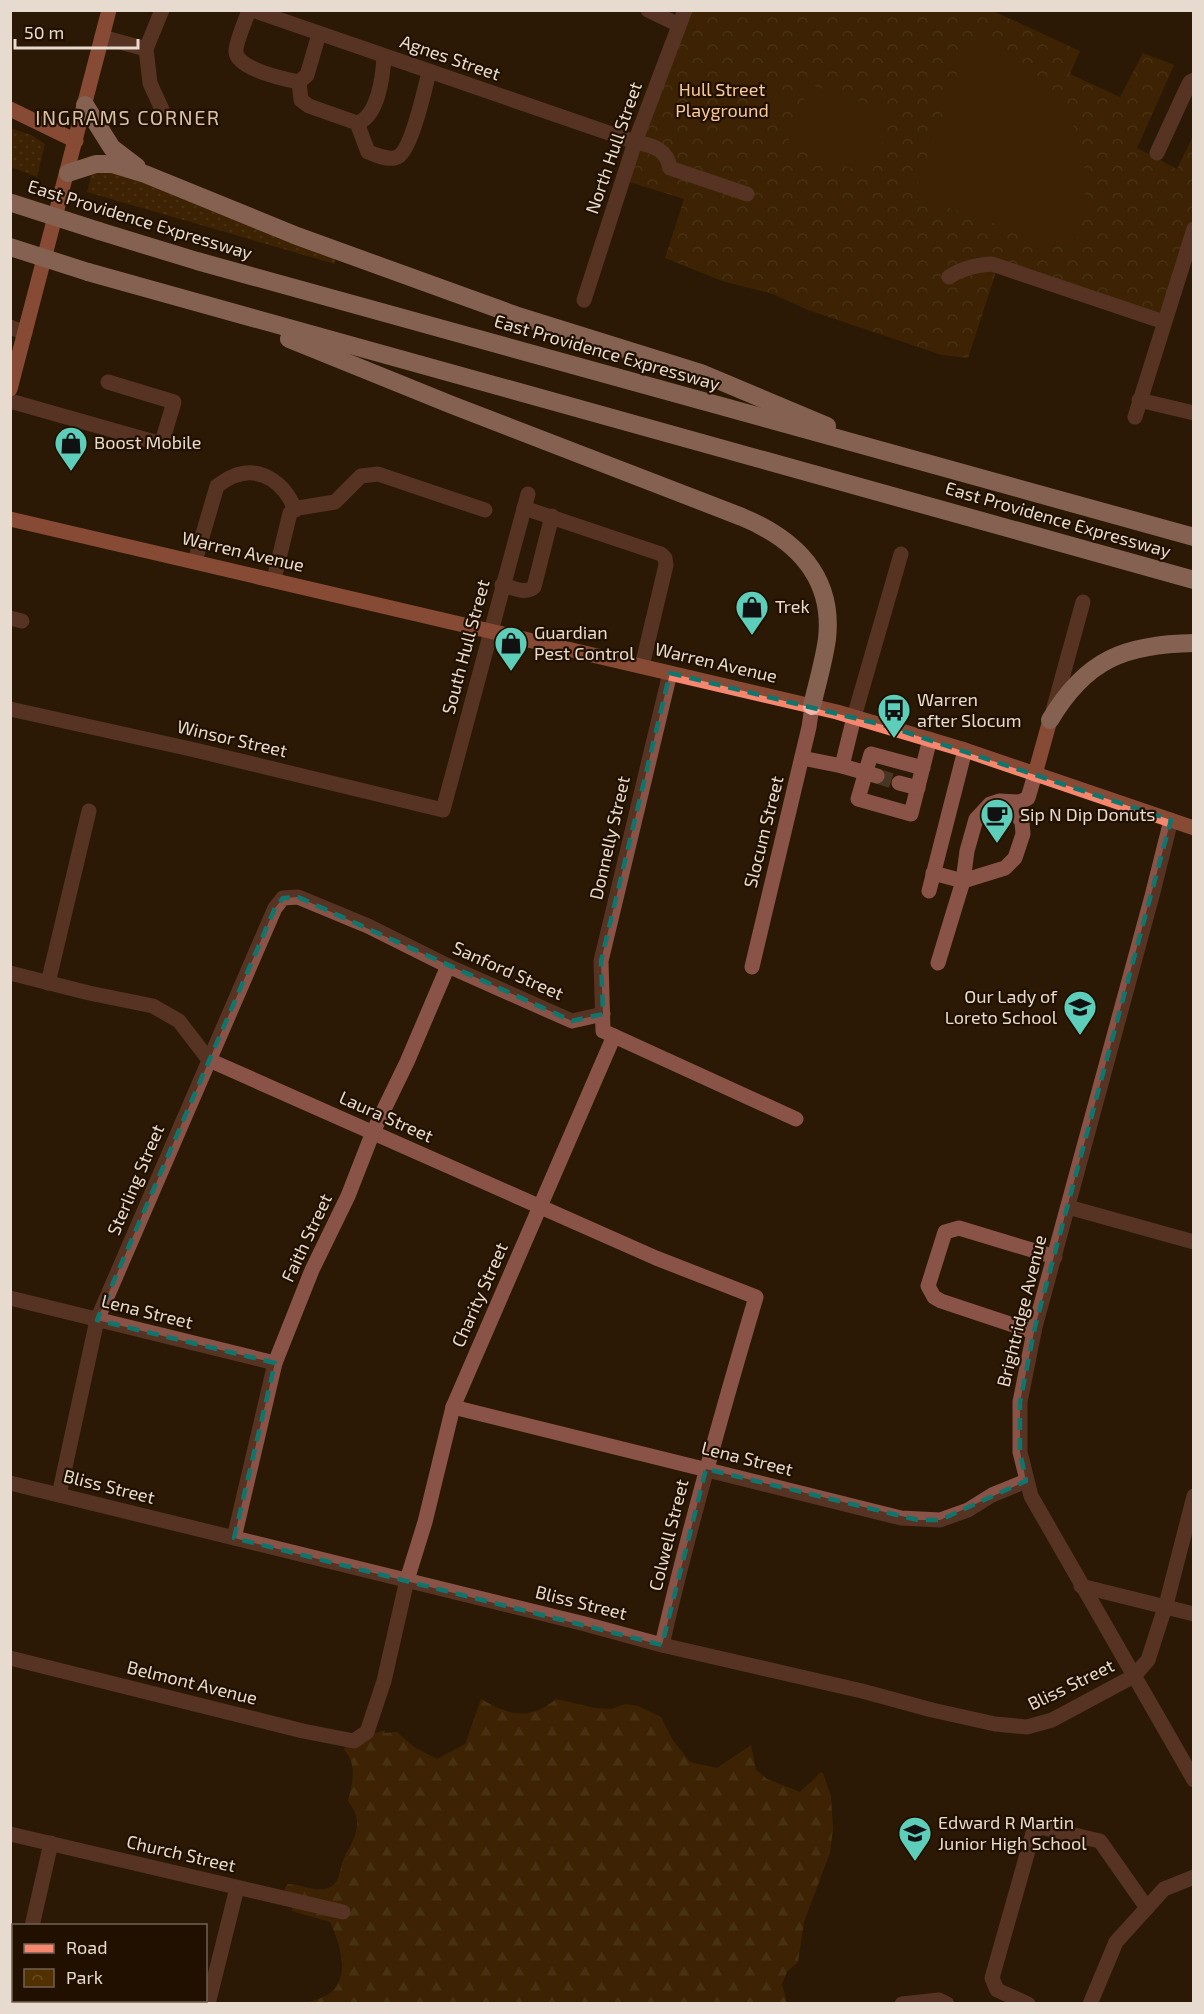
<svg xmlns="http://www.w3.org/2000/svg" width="1204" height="2014" viewBox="0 0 1204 2014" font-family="'Exo 2',sans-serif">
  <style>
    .grass { fill: url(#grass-dots) }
    .forest { fill: url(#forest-firs) }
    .park { fill: url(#park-crowns) }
    .garden { fill: #523000 }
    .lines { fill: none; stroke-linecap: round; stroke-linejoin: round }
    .minor-tunnel { stroke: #473623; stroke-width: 15; stroke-dasharray: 15 8; stroke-linecap: butt }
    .minor { stroke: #895348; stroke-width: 15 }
    .major { stroke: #f7866f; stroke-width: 15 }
    .highway { stroke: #efb8ac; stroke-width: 18 }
    .highway-bridge { stroke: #efb8ac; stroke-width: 18 }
    .marked { fill: none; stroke: #0f766e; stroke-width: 4.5; stroke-dasharray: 12 8; stroke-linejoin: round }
    .labels { text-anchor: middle; stroke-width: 4.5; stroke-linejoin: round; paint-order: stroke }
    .street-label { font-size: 18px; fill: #e7dbcf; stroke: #211000 }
    .park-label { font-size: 18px; fill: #facb9a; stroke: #211000 }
    .poi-label { font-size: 18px; fill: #e7dbcf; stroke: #211000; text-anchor: start }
    .neighbourhood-label { font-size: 20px; letter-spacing: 1.5px; fill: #d9c1a8; stroke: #211000 }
  </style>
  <defs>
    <pattern id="grass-dots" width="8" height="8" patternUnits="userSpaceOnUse" patternTransform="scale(1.5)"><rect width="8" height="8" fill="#523000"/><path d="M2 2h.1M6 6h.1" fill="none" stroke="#6b4d24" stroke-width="1.8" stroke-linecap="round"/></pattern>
    <pattern id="forest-firs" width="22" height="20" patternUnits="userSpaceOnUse" patternTransform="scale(1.5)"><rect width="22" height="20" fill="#523000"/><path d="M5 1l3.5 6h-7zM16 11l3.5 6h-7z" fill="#6b4d24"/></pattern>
    <pattern id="park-crowns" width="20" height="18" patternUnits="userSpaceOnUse" patternTransform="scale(1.5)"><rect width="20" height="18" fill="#523000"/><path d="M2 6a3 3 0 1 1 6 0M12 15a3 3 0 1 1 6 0" fill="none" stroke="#6b4d24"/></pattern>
  </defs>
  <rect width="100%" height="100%" fill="#2b1905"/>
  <g class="grass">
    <polygon points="10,128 31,135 45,144 37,177 11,167"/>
    <polygon points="92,172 121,173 335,258 335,264 87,192"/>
  </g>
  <path class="forest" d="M481 1699C508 1715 530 1721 556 1699L595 1708 611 1709 626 1704 638 1706 661 1717 672 1739 690 1762 717 1768 751 1745 756 1770 767 1779 800 1792C806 1785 814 1781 819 1773H823L831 1796 833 1829 830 1853 804 1922 798 1962 787 1972 782 1984 786 1998V2003H306C316 2000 330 1996 336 1987 349 1970 338 1939 330 1922L292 1911V1900L285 1897V1887L288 1884C300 1884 312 1891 325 1889 341 1886 339 1869 344 1858 349 1848 355 1839 357 1827 358 1817 354 1809 348 1801 352 1783 358 1764 344 1750L345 1747 370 1735 385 1730 384 1733 397 1732 414 1747 437 1759 465 1744Z"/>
  <polygon class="park" points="683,11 993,11 1080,51 1070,74 1120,97 1143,53 1174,65 1137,148 1177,169 1193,136 1193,229 1164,324 998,266 968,358 942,355 808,310 773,294 722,281 665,258 684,199 623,180"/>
  <g class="garden">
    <polygon points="971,37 998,48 1047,82 1073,125 1083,153 1086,189 1080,231 1072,250 923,199 917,186"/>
    <polygon points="809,84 893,113 871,175 787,146"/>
    <polygon points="764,87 784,93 778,106 771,108 763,103 762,96"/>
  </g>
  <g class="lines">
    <polyline class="minor-tunnel" points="877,776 899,783"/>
    <g class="minor">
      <path d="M249 10C246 20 235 43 236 52 237 69 284 79 299 82L307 75 319 34"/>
      <path d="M252 10 635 142C652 145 667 149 670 168L747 194"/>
      <polyline points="648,10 679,25"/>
      <polyline points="102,37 146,49 150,83 164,114"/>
      <polyline points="146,49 162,10"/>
      <path d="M299 82 301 100 309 106 357 123C378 117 383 76 384 56"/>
      <path d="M357 123 368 152C377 155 390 162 399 156 412 147 425 88 429 72"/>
      <polyline points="1157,153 1186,90 1190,82 1194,80"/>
      <path d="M949 277C962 268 976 265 992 264L1164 322"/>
      <polyline points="584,300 635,142 685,10"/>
      <polyline points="10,327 25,333"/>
      <polyline points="1139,400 1194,413"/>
      <polyline points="10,401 158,443 162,442 174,402 108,382"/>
      <polyline points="1135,417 1194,229"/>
      <polyline points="524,508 661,554 665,558 666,565 642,666"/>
      <path d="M195 561 217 486C223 482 228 478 234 476 262 465 286 485 295 510"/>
      <polyline points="274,579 290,513 298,508 335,502 361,476 378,474 485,510"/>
      <path d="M502 585C512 587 525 595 534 587L552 516"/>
      <polyline points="10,618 22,621"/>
      <polyline points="670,673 601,961 603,1031 796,1119"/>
      <polyline points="10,709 195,750 443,810 528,494"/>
      <polyline points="1053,711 1083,602"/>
      <polyline points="802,758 842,766 854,717 901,554"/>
      <polyline points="842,766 877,776"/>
      <polyline points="923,768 871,754 858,799 911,814 930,739"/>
      <polyline points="899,783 918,788"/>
      <polyline points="1171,820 1152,896 1035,1327 1020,1402 1020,1452 1031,1496 1194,1780"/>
      <polyline points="933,873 963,881 1005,868 1015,858 1023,834 1022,822 1018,816 1003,811 995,812 988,819"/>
      <polyline points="929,891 965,750"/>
      <polyline points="938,963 963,881 967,851 976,819 990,804 999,801 1020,802 1028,798 1035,774"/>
      <polyline points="752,967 809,727 812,706"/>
      <path d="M10 973 89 993 153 1006 179 1021 209 1060 656 1258 756 1297C722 1412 689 1527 662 1645"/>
      <polyline points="48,983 89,811"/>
      <polyline points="1068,1207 1194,1242"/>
      <polyline points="10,1298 275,1363"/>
      <polyline points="1034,1332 941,1301 934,1297 928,1286 945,1232 959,1228 1055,1257"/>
      <polyline points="453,1407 901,1518 940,1520 968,1510 992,1495 1026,1481"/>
      <polyline points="10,1483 585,1624 662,1645 862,1691 932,1710 995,1724 1027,1727 1052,1720 1134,1676 1148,1660 1167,1601 1194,1496"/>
      <polyline points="59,1495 97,1320 275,908 283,898 298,897 368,926 448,966 572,1021 603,1014"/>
      <polyline points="234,1538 275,1363 312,1270 348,1196 373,1132 407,1062 448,966"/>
      <polyline points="1081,1586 1194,1614"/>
      <polyline points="10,1658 303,1731 354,1741 367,1732 384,1681 407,1580 425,1522 453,1407 614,1036"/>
      <polyline points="10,1834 343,1912"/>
      <polyline points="32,1926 51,1843"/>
      <polyline points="208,2004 237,1888"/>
      <polyline points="902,2004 939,2000 947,2004"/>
      <polyline points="1028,2004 997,1990 992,1978 1033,1833 1040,1827 1100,1841 1147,1908"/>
      <polyline points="1090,2004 1116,1942 1164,1889 1194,1877"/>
    </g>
    <g class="major">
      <polyline points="10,109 76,141"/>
      <polyline points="10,389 109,10"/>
      <polyline points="10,519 837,712 965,750 1194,828"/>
      <polyline points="1035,774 1050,720"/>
    </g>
    <g class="highway">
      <polyline points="85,105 112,148 137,167"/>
      <polyline points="68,173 96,164 112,164 145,174 297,236 515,315 701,373 827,426"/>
      <polyline points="99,231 197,261 1194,537"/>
      <polyline points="88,272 1194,580"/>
      <path d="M289 339 452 405 742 517C795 539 834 576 827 639 824 661 817 684 812 706"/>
      <path d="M1050 720C1086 659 1126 644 1194 643"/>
    </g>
    <g class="highway-bridge">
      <polyline points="12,203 99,231"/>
      <polyline points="10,247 88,272"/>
    </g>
  </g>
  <path d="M0 0H1204V2014H0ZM670 673 887 726 1171 820 1035 1327 1020 1402V1452L1026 1481 940 1520H918L706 1469 662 1645 234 1538 275 1363 97 1320 275 908 283 898 298 897 572 1021 603 1014 601 961Z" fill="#2b1905" fill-opacity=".55" fill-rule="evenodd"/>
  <path class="marked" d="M670 673 887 726 1171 820 1035 1327 1020 1402V1452L1026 1481 940 1520H918L706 1469 662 1645 234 1538 275 1363 97 1320 275 908 283 898 298 897 572 1021 603 1014 601 961Z"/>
  <defs>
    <symbol id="shop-pin" viewBox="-11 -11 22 30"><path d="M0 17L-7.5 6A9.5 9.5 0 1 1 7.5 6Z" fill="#5dceb9" stroke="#211000"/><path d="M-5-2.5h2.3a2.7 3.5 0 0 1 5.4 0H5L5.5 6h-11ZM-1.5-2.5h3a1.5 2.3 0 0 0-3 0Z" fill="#111"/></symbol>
    <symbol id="bus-pin" viewBox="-11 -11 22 30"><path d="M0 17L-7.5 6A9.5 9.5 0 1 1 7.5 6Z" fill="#5dceb9" stroke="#211000"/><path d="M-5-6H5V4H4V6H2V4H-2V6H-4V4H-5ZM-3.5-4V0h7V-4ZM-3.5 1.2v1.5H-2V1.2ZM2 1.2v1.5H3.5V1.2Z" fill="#111"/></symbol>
    <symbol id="cafe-pin" viewBox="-11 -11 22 30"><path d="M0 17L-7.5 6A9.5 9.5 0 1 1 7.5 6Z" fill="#5dceb9" stroke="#211000"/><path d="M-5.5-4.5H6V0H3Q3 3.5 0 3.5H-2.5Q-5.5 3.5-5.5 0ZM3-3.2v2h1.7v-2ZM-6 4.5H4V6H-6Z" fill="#111"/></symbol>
    <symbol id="school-pin" viewBox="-11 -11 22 30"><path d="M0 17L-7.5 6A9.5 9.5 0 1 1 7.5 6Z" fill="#5dceb9" stroke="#211000"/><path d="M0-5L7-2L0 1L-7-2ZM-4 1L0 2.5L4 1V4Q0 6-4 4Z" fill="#111"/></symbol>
  </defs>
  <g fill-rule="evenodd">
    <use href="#shop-pin" x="52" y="424" width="38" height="52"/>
    <use href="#shop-pin" x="733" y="588" width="38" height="52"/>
    <use href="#shop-pin" x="492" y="624" width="38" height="52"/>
    <use href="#bus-pin" x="875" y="691" width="38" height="52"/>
    <use href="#cafe-pin" x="978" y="796" width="38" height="52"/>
    <use href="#school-pin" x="1061" y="988" width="38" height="52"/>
    <use href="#school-pin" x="896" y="1814" width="38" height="52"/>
  </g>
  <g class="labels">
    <g class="street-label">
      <text transform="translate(450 58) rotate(19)" y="6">Agnes Street</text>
      <text transform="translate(614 148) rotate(-71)" y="6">North Hull Street</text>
      <text transform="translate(140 220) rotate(17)" y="6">East Providence Expressway</text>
      <text transform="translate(607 353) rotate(16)" y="6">East Providence Expressway</text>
      <text transform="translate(1058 520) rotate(16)" y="6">East Providence Expressway</text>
      <text transform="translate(243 552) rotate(13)" y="6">Warren Avenue</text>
      <text transform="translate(466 647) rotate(-75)" y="6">South Hull Street</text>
      <text transform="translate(716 663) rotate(13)" y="6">Warren Avenue</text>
      <text transform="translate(232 739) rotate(13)" y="6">Winsor Street</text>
      <text transform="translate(764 832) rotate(-76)" y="6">Slocum Street</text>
      <text transform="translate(610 838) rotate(-77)" y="6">Donnelly Street</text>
      <text transform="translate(508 971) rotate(24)" y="6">Sanford Street</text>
      <text transform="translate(386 1117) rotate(24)" y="6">Laura Street</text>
      <text transform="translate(136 1180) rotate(-67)" y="6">Sterling Street</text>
      <text transform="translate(307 1238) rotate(-65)" y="6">Faith Street</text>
      <text transform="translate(480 1295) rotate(-66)" y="6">Charity Street</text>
      <text transform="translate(1022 1311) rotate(-76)" y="6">Brightridge Avenue</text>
      <text transform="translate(147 1312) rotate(14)" y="6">Lena Street</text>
      <text transform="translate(747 1459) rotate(14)" y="6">Lena Street</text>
      <text transform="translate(109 1487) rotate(14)" y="6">Bliss Street</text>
      <text transform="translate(669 1535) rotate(-76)" y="6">Colwell Street</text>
      <text transform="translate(581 1603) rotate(14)" y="6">Bliss Street</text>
      <text transform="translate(192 1683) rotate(14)" y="6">Belmont Avenue</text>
      <text transform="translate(1071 1685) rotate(-26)" y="6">Bliss Street</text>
      <text transform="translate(181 1854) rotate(13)" y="6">Church Street</text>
    </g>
    <g class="park-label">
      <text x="722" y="96">Hull Street<tspan x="722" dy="21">Playground</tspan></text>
    </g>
    <g class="poi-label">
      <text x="94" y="449">Boost Mobile</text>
      <text x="775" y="613">Trek</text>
      <text x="534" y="639">Guardian<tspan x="534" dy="21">Pest Control</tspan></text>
      <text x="917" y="706">Warren<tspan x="917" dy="21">after Slocum</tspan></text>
      <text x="1020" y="821">Sip N Dip Donuts</text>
      <text x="1057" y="1003" text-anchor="end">Our Lady of<tspan x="1057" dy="21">Loreto School</tspan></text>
      <text x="938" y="1829">Edward R Martin<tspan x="938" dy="21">Junior High School</tspan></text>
    </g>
    <g class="neighbourhood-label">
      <text x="128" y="125">INGRAMS CORNER</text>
    </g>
  </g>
  <rect width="1204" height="2014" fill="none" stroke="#e7dbcf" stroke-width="24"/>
  <rect x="12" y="1924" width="195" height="78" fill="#211000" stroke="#706153" stroke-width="1.5"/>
  <rect x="24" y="1944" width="30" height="9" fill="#f7866f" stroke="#706153" stroke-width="1.5"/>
  <text x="66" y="1954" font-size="18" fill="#e7dbcf">Road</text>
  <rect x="24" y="1969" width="30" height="18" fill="url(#park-crowns)" stroke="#706153" stroke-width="1.5"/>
  <text x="66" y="1984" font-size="18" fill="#e7dbcf">Park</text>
  <path d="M15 39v9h123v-9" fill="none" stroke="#e7dbcf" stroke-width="3"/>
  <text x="24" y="39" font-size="18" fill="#e7dbcf" stroke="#211000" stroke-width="4.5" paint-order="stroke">50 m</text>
</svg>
